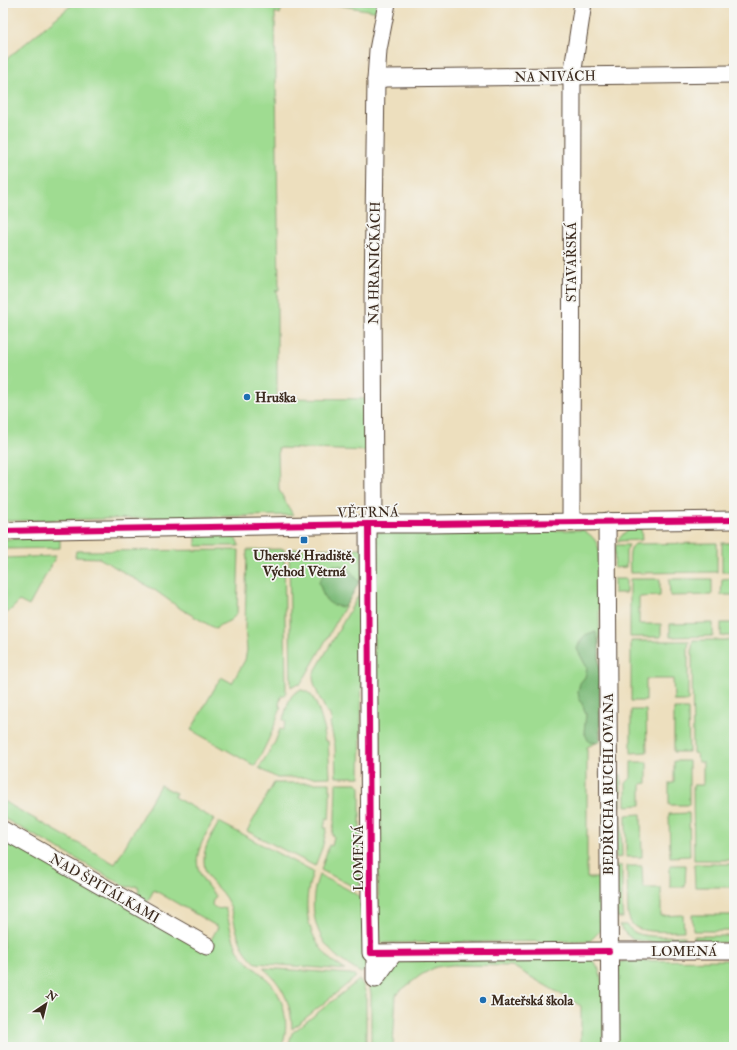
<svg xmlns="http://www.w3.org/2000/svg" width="737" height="1050" viewBox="0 0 737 1050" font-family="'IM FELL Double Pica',serif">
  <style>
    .green { fill: #9fdc91; stroke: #6d8358 }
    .forest { fill: #7fbc7b; stroke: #5d734c }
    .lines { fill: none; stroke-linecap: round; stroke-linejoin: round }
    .minor-casing { stroke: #564536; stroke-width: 19 }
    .minor { stroke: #fff; stroke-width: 17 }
    .cycleway-casing { stroke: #f6f6f2; stroke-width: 8 }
    .cycleway { stroke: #d6006c; stroke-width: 6 }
    .poi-dot { fill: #1f6fb2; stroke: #f6f6f2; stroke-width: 1.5 }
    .labels { text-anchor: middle; stroke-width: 3.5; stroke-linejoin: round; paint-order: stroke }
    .street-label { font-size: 14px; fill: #3b2a1e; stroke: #f6f6f2 }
    .poi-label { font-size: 14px; font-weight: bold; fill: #3b2a1e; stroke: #f6f6f2; text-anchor: start }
  </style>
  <rect width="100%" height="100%" fill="#f6f6f2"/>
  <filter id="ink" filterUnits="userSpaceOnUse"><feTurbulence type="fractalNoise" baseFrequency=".025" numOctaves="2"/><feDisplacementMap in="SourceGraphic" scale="8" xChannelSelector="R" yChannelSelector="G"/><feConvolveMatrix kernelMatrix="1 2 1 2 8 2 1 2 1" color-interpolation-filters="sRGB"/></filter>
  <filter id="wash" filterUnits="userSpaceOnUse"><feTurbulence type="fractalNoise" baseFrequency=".012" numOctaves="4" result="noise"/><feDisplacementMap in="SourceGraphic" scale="16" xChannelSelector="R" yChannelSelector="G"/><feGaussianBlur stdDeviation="0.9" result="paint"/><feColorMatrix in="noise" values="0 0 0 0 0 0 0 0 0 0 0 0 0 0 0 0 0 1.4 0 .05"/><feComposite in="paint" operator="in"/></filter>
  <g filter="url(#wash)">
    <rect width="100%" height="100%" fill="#eddfbe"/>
    <g class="green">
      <polygon points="74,3 283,3 280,14 275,12 279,290 275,291 277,291 277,398 370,399 369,451 278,448 279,490 293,515 3,521 3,62"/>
      <polygon points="325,3 381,3 379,12"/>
      <polygon points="633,528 641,528 642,540 617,541 625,532"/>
      <path d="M583 530C591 535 596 539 599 549L600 741 587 747V878H601V930L590 941 379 943 372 536 376 532Z"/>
      <path d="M228 534C234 537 238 540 239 546H196V535Z"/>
      <polygon points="60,538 60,548 3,549 3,539"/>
      <path d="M717 543V572L630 573C630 563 627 550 635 544Z"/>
      <rect x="722" y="543" width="12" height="29"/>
      <polygon points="616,545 629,545 626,551 626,567 614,568 615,550"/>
      <polygon points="363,548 363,575 301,684 294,685 291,687 289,549"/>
      <path d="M284 549 286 692 284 696H281L279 705 281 706C275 727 266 746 255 766L191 730 221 677 232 683 245 660 247 650 245 628 247 550Z"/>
      <path d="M239 550 237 613C234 617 232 620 227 622 222 625 219 624 216 629L181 609 156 591 99 558 75 557 76 551Z"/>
      <path d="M56 556 29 606 19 601C14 607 10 612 3 615V558Z"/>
      <polygon points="734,578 734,595 721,595 722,579"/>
      <rect x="614" y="579" width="12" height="14"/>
      <polygon points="630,579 660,579 660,596 639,597 639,624 661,624 661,637 630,637"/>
      <polygon points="669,579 712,579 712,595 670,596"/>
      <path d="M361 591 363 621 360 776V777H336L335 746 330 723 332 722 329 713H327C322 701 313 688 313 675Z"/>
      <polygon points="713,623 713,636 670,637 670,624"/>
      <rect x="721" y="623" width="13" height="13"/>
      <polygon points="693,640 734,640 734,805 732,805 732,826 734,826 734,860 694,860 693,785 703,785 703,762 698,762 697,754 693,753 692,648"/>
      <polygon points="631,641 689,641 688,648 688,701 674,701 673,679 646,679 646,701 631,701"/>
      <path d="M300 690C304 690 308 692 311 695 318 703 322 722 325 731L323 732 325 741H328L330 777 277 778 259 768 275 742 280 729 283 730 286 721 283 720C287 708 288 694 300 690Z"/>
      <polygon points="674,709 688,709 689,752 674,752"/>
      <polygon points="631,710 646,710 647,752 631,753"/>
      <polygon points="674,761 689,761 689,805 669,805 669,783 674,783"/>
      <polygon points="631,762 647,762 647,783 641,784 641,805 626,806 626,783 631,778"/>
      <rect x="615" y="775" width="6" height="31"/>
      <polygon points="274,783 330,783 330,801 329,819 326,818 324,828 327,828 322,848 315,866 247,831"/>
      <polygon points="336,783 357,783 360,787 360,887 358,889 321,870 329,845 332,846 334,836 332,835 335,818"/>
      <path d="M160 785 176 793 174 797 214 819C196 853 187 865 216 896L213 900 212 905C216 909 219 909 225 908 230 922 231 937 238 950 247 964 257 969 268 980 284 996 291 1027 281 1047H3V837L207 947 218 927 154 890 146 904 135 898 139 891 138 886 127 887 3 818V801L115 864Z"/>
      <polygon points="689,813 690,856 670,857 669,814"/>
      <polygon points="641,814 642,857 626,857 626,815"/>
      <polygon points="615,815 621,815 622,857 616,858"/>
      <path d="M219 822 313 872C304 897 304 924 320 947 324 952 328 957 332 961 337 964 341 967 345 970L256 963C249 957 243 949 240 941 234 926 234 911 225 897 216 884 204 879 204 861 203 847 213 834 219 822Z"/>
      <polygon points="694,864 734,864 734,887 695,887"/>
      <polygon points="670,865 686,865 685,887 670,887"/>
      <polygon points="616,866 622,866 622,909 623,918 617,918"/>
      <path d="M627 866H642L643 888H661V916L683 915 684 931C671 931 641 934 633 925 630 922 629 918 628 914Z"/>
      <path d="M319 875C329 880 356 892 361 899L368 953V967L361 973C352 968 343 962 335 955 313 934 308 903 319 875Z"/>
      <polygon points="692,915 734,915 734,931 693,931"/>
      <path d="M619 925H626C629 928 632 931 636 933 647 938 671 936 684 936V942C667 942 637 946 625 933 623 931 621 928 619 925Z"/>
      <polygon points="693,936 734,936 734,943 693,942"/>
      <path d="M587 956C589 958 594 961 596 964 606 977 603 1029 603 1047H581V1006L512 966 452 965 436 967 421 975 396 994 393 1047H371V994L369 985 367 979 397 962 401 961Z"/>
      <polygon points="734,960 734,1047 611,1047 609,965 625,961"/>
      <path d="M263 968 351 974 356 977 292 1029C292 1004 282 983 263 968Z"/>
      <polygon points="359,980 363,985 366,994 366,1047 288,1047 292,1033"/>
    </g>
    <g class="forest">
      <path d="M333 565C349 566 350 570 359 582L347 604 341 607C324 603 324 598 319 582L326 570 330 568Z"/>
      <path d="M596 632 599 644 600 741 596 743 589 742 584 732 586 714 583 706 579 698 578 691 580 683 585 677 587 668 577 649C581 638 584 633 596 632Z"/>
    </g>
  </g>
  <g filter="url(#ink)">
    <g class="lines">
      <defs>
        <g id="minor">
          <polyline points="376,80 386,78 734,74"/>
          <polyline points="607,521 610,1047"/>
          <polyline points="571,522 572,76 583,3"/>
          <polyline points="368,524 370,899 371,953 609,951 734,951"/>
          <polyline points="374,524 373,293 376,80 378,50 387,3"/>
          <polyline points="3,531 368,524 429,524 734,520"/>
          <polyline points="3,830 207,946"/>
          <polyline points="375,953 375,979 394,953"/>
        </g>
      </defs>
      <use href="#minor" class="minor-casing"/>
      <use href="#minor" class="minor"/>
      <defs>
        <g id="cycleway">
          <polyline points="368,524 370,899 371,953 609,951"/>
          <polyline points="3,531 368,524 429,524 734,520"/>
        </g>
      </defs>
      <use href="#cycleway" class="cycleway-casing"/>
      <use href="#cycleway" class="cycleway"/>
    </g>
  </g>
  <g class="poi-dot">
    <circle cx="247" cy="397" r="4"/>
    <rect x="300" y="536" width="8" height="8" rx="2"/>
    <circle cx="483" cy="1000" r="4"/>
  </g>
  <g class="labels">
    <g class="street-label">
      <text transform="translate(555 76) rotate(-1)" y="5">NA NIVÁCH</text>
      <text transform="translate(571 262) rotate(-90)" y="5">STAVAŘSKÁ</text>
      <text transform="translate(374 263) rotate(-89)" y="5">NA HRANIČKÁCH</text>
      <text transform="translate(368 512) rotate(-1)" y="5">VĚTRNÁ</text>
      <text transform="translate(608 784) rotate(-90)" y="5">BEDŘICHA BUCHLOVANA</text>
      <text transform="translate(358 858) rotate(-90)" y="5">LOMENÁ</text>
      <text transform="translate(105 888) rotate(30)" y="5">NAD ŠPITÁLKAMI</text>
      <text x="684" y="956">LOMENÁ</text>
    </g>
    <g class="poi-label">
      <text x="255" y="402">Hruška</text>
      <text x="304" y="560" text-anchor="middle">Uherské Hradiště,<tspan x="304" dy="16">Východ Větrná</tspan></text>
      <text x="491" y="1005">Mateřská škola</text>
    </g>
  </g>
  <rect width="737" height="1050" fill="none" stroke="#f6f6f2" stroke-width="16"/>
  <g transform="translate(46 1004) rotate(35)" stroke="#f6f6f2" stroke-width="3" paint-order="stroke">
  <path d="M0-3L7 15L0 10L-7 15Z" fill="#3b2a1e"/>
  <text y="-6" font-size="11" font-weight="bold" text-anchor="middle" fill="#3b2a1e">N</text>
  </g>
</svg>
